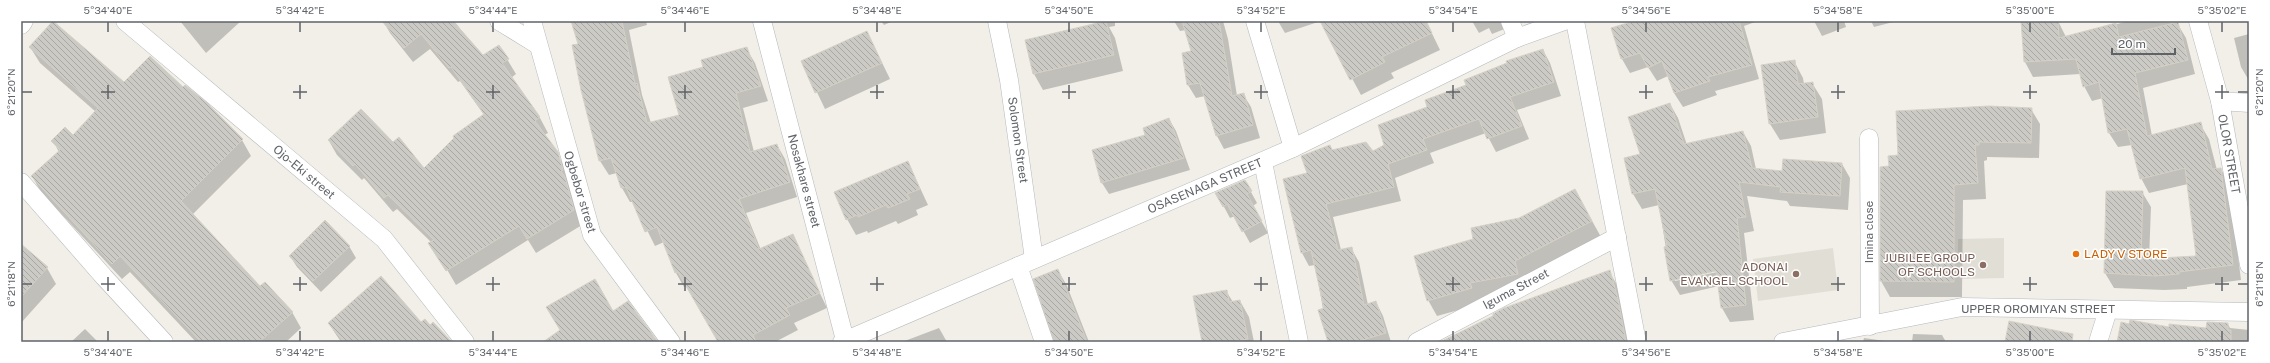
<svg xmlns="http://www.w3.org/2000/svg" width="2270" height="363" viewBox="0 0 2270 363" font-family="'Public Sans',sans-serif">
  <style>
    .education { fill: #e1ded6 }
    .shadow { fill: #0003; fill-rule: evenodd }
    .building { fill: url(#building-back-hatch); stroke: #d6d1c6 }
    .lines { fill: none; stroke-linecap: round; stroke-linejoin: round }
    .minor-casing { stroke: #b5b8bc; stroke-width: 19 }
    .minor { stroke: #fff; stroke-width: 18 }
    .ticks { fill: none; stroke: #5f6368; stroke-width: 1.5 }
    .food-dot { fill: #e8710a; stroke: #fff; stroke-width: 1.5 }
    .education-dot { fill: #8d6e63; stroke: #fff; stroke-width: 1.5 }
    .labels { text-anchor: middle; stroke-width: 3; stroke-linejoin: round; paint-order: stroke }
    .street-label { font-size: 12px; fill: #5f6368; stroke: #fff }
    .food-label { font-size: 12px; fill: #c56008; stroke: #fff; text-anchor: start }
    .education-label { font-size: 12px; fill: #785e54; stroke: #fff; text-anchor: end }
    .neatline { fill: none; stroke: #5f6368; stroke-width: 1.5 }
    .ticks-label { font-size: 10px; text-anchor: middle; fill: #5f6368 }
  </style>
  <defs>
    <pattern id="building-back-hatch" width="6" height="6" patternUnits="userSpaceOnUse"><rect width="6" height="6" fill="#cccac5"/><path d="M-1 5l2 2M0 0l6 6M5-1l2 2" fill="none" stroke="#a9a8a4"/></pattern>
  </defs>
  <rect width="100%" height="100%" fill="#f1efe8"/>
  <g class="education">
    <polygon points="2004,238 2004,278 1962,279 1962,252 1958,252 1958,239"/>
    <polygon points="1833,248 1838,290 1758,301 1753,259"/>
  </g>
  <g class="shadow">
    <polygon points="180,21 241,21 206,53"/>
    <polygon points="383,21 454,21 483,57 499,46 516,74 511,78 540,118 548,133 544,135 566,168 571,185 569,186 573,193 582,225 536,253 528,240 456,285 431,242 397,209 393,212 364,178 362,180 337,155 329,141 392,144 424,170 484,115 460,81 458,82 430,49 413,62 390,33"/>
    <polygon points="572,21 646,21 647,25 629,30 642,95 651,123 680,115 704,68 746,48 755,63 768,101 743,108 754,152 777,145 785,159 797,197 746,213 761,250 792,235 827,308 794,323 798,330 775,342 719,342 688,286 684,287 676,273 664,242 655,246 633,202 630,202 622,188 617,173 609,175 600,161 573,45 579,44"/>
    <polygon points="881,21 893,21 884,25"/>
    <polygon points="1096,21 1115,21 1115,26 1109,27 1115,38 1123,71 1043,90 1034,74 1097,24"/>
    <polygon points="1174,21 1223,21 1228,39 1237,96 1243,94 1251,107 1260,138 1224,149 1217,136 1205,96 1196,98 1188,85 1183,53 1192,52 1186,30 1180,31"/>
    <polygon points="1278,21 1321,21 1285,33"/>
    <polygon points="1321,21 1426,21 1440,50 1391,73 1394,78 1361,95"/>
    <polygon points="1472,21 1504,21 1507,28 1492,34 1489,28 1479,33"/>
    <polygon points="1634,21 1758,21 1744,26 1759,79 1715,91 1717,95 1683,107 1674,93 1668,76 1657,81 1648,67 1630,73 1622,59 1612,29"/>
    <polygon points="1814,21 1844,21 1846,27 1822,36"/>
    <polygon points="1871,21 1897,21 1874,27"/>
    <polygon points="2022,21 2058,21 2066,37 2129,21 2177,23 2186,38 2195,74 2143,88 2152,136 2200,124 2209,139 2217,170 2221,169 2229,184 2241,280 2187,287 2187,289 2164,290 2114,288 2105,273 2142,192 2151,207 2149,260 2197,257 2188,184 2149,193 2141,178 2132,145 2118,147 2109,133 2103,98 2092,101 2084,86 2080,74 2033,77 2025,62"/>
    <polygon points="867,32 890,79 825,109 802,61"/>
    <polygon points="2249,34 2249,78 2248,79 2241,67 2234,38"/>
    <polygon points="30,47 124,84 183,88 242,140 251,156 192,215 260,287 292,312 301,328 286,342 196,342 130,272 122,279 41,192 32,176 59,152 53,141 73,136 96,112 40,63"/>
    <polygon points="1543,50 1550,63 1561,96 1517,110 1529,139 1496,152 1486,133 1430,153 1434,163 1395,178 1401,201 1333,217 1341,250 1351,248 1359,262 1368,305 1376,302 1383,316 1391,342 1329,342 1315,265 1309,266 1302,253 1285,180 1308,173 1330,146 1333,151 1373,153 1385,145 1428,107"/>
    <polygon points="1794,61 1803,78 1804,84 1812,83 1822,99 1826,133 1780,140 1770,124"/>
    <path d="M1670 104 1678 118 1687 145 1743 132 1751 146 1756 169 1783 173 1842 164 1850 178 1848 210 1790 206 1787 201 1747 196 1754 231 1744 233 1754 320 1730 322 1722 308 1719 286 1680 295 1671 280 1659 205 1642 209 1633 194 1625 159 1641 155ZM1721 269 1722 271 1675 281V279Z"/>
    <polygon points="2031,109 2040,124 2039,158 1987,157 1987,160 1984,161 1986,199 1963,200 1962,297 1890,297 1881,281 1881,168 1890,167 1899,156"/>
    <polygon points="1169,119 1176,131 1190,170 1109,194 1102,183 1146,136"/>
    <polygon points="908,162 928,205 916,210 918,215 898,224 896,221 868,233 867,231 856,235 847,219"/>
    <polygon points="1245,181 1257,203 1253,206 1268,233 1250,243 1235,216 1230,218 1217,194"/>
    <polygon points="1575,190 1601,237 1480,304 1437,316 1428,300 1474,240 1519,219"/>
    <polygon points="349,246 356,258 321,292 297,267 290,256"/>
    <polygon points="21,249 47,268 56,284 21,323"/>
    <polygon points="1058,270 1067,286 1089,342 1054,342"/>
    <polygon points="1609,271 1617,285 1630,342 1454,342"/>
    <polygon points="1226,291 1233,302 1240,301 1249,317 1254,342 1203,342"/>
    <polygon points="421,323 448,342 341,342 329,324"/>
    <polygon points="2228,324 2230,328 2249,330 2249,342 2118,342 2130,325 2170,329 2207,329"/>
    <polygon points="939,328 947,342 902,342"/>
    <polygon points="85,329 98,342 71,342"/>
    <polygon points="1913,334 1942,335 1946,342 1912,342"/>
    <polygon points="1864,338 1892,342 1863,342"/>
  </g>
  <g class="building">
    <polygon points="53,21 124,82 150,56 183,87 185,85 207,103 243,139 181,201 260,286 265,282 293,312 259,342 201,342 120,256 112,264 31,176 60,150 51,141 65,127 73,135 98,108 29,47"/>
    <polygon points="382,21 453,21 483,55 499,45 509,59 502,63 540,117 535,121 558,152 563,170 561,171 565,177 574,210 527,239 519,226 446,271 428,243 434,240 388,195 384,198 355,164 353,166 328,140 361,109 393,142 399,137 424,168 454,138 453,136 484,114 451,67 449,68 421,34 404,48"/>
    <polygon points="571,21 622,21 635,84 637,83 647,123 679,115 668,77 703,67 701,60 747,47 761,86 736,93 750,152 777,144 790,182 739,199 759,249 793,234 820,293 786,308 790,315 753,335 756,342 718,342 678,272 675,273 657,227 645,232 626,187 621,188 611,158 599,161 581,90 572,45 578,44"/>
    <polygon points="1106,21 1114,55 1033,74 1025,40"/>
    <polygon points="1182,21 1219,21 1232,96 1244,93 1253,125 1216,136 1200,83 1187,85 1182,53 1191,51"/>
    <polygon points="1320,21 1426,21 1432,33 1382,57 1385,62 1350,80"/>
    <polygon points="1634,21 1739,21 1752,65 1708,77 1710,81 1674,93 1662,61 1648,68 1640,53 1621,59 1611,28"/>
    <polygon points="2021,21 2058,21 2059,38 2116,23 2119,37 2178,22 2188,60 2135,73 2147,136 2201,122 2212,169 2221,168 2233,265 2179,272 2179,274 2155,276 2104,273 2106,191 2143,191 2141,259 2196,256 2185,168 2140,179 2127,129 2108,133 2099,82 2083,87 2076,59 2024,62"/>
    <polygon points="867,31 882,63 815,93 801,61"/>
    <polygon points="1543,49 1554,82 1510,97 1522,126 1487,139 1479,119 1423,139 1427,150 1388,164 1394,187 1326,204 1338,250 1352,247 1364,305 1376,301 1386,333 1356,342 1328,342 1318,310 1324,308 1311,250 1301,253 1283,179 1307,173 1301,156 1330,145 1332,150 1366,142 1373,151 1384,145 1378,125 1427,107 1425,100 1466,85 1464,80 1507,63 1506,61"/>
    <polygon points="1795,60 1798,84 1813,82 1818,117 1769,124 1761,65"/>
    <polygon points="1670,103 1684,144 1743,131 1752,168 1782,171 1783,159 1842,163 1840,196 1780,192 1781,187 1739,182 1746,217 1737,218 1746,305 1721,308 1716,271 1670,281 1664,247 1667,246 1655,189 1632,194 1624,158 1640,154 1628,117"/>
    <polygon points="1989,106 2032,108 2031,143 1979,142 1979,145 1975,145 1978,183 1954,185 1954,282 1880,281 1880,167 1889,166 1888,156 1898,155 1896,111"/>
    <polygon points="1169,118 1184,158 1101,183 1092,150 1145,135 1143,128"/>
    <polygon points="908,161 920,189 907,194 910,199 888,208 886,205 858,217 857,215 846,220 834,192"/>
    <polygon points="1245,180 1252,191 1247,194 1262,221 1242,232 1227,204 1223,207 1215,193"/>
    <polygon points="1575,189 1592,221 1515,261 1518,274 1470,283 1472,288 1427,301 1414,256 1473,239 1471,228 1519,218"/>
    <polygon points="325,220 350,246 313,281 289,256"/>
    <polygon points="21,244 48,267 21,297"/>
    <polygon points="1058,269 1087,342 1054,342 1033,279"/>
    <polygon points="1610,270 1618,299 1626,342 1440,342 1493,316 1493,314 1504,308"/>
    <polygon points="381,276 421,322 425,319 430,325 433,322 452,342 344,342 328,323"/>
    <polygon points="595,279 613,311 628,301 658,342 543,342 560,330 546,307"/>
    <polygon points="1227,290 1229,302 1240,300 1248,339 1231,342 1202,342 1193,296"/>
    <polygon points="2130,320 2169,327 2169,324 2206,328 2207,322 2228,323 2228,330 2231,330 2231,342 2117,342 2121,322 2129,324"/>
    <polygon points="2009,321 2073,334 2072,342 2005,342"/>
  </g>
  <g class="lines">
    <defs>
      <g id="minor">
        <polyline points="125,21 384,239 465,342"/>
        <polyline points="499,21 538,45"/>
        <polyline points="532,21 592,235 671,342"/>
        <polyline points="762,21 845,340"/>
        <polyline points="997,21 1009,80 1034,259"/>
        <polyline points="1255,21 1293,148"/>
        <polyline points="1510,21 1517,38"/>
        <polyline points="1575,21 1637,342"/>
        <polyline points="2198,21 2220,101 2249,265"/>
        <polyline points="21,25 24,21"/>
        <polyline points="2220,101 2249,103"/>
        <polyline points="1869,138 1870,326"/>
        <polyline points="1263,162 1299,342"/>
        <polyline points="21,182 104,277 164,342"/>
        <polyline points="1018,266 1044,342"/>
        <polyline points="842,342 1293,148 1517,38 1564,21"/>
        <polyline points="1417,342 1617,237"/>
        <polyline points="1783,342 1962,307 2249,312"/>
        <polyline points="2098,342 2108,310"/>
      </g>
    </defs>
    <use href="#minor" class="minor-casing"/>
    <use href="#minor" class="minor"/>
  </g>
  <path class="ticks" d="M108 22V32M300 22V32M493 22V32M685 22V32M877 22V32M1069 22V32M1261 22V32M1453 22V32M1646 22V32M1838 22V32M2030 22V32M2222 22V32M108 85V99M300 85V99M493 85V99M685 85V99M877 85V99M1069 85V99M1261 85V99M1453 85V99M1646 85V99M1838 85V99M2030 85V99M2222 85V99M22 92H32M101 92H115M293 92H307M486 92H500M678 92H692M870 92H884M1062 92H1076M1254 92H1268M1446 92H1460M1639 92H1653M1831 92H1845M2023 92H2037M2215 92H2229M2238 92H2248M108 277V291M300 277V291M493 277V291M685 277V291M877 277V291M1069 277V291M1261 277V291M1453 277V291M1646 277V291M1838 277V291M2030 277V291M2222 277V291M22 284H32M101 284H115M293 284H307M486 284H500M678 284H692M870 284H884M1062 284H1076M1254 284H1268M1446 284H1460M1639 284H1653M1831 284H1845M2023 284H2037M2215 284H2229M2238 284H2248M108 331V341M300 331V341M493 331V341M685 331V341M877 331V341M1069 331V341M1261 331V341M1453 331V341M1646 331V341M1838 331V341M2030 331V341M2222 331V341"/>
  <circle class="food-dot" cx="2076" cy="254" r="4"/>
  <g class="education-dot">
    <circle cx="1983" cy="265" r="4"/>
    <circle cx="1796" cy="274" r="4"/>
  </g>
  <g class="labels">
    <g class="street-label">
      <text transform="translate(1018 140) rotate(82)" y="4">Solomon Street</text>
      <text transform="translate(2229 154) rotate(80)" y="4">OLOR STREET</text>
      <text transform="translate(304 172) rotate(40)" y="4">Ojo-Eki street</text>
      <text transform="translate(804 181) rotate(75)" y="4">Nosakhare street</text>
      <text transform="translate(1205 186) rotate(-23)" y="4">OSASENAGA STREET</text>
      <text transform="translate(580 192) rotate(73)" y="4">Ogbebor street</text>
      <text transform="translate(1869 232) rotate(-90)" y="4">Imina close</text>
      <text transform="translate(1516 289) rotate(-28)" y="4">Iguma Street</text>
      <text x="2038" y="313">UPPER OROMIYAN STREET</text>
    </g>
    <g class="food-label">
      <text x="2084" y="258">LADY V STORE</text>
    </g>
    <g class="education-label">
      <text x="1975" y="262">JUBILEE GROUP<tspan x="1975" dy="14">OF SCHOOLS</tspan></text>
      <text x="1788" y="271">ADONAI<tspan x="1788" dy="14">EVANGEL SCHOOL</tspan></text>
    </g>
  </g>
  <rect width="2270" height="363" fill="none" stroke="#ffffff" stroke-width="44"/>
  <path d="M2112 48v6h63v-6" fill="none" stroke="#5f6368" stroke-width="2"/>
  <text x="2118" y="48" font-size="12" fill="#5f6368" stroke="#ffffff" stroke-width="3" paint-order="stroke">20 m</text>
  <rect x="22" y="22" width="2226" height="319" class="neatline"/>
  <g class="ticks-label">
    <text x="108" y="14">5°34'40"E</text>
    <text x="300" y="14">5°34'42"E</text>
    <text x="493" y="14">5°34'44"E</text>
    <text x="685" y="14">5°34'46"E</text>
    <text x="877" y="14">5°34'48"E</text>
    <text x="1069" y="14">5°34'50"E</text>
    <text x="1261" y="14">5°34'52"E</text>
    <text x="1453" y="14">5°34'54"E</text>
    <text x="1646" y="14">5°34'56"E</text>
    <text x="1838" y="14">5°34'58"E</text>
    <text x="2030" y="14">5°35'00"E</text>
    <text x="2222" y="14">5°35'02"E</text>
    <text transform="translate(11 92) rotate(-90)" y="4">6°21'20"N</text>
    <text transform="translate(2259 92) rotate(-90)" y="4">6°21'20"N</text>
    <text transform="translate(11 284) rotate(-90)" y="4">6°21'18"N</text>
    <text transform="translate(2259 284) rotate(-90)" y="4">6°21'18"N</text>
    <text x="108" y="356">5°34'40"E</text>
    <text x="300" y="356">5°34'42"E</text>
    <text x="493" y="356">5°34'44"E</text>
    <text x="685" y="356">5°34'46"E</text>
    <text x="877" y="356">5°34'48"E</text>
    <text x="1069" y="356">5°34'50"E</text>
    <text x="1261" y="356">5°34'52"E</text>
    <text x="1453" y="356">5°34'54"E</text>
    <text x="1646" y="356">5°34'56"E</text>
    <text x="1838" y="356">5°34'58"E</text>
    <text x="2030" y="356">5°35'00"E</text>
    <text x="2222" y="356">5°35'02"E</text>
  </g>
</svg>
